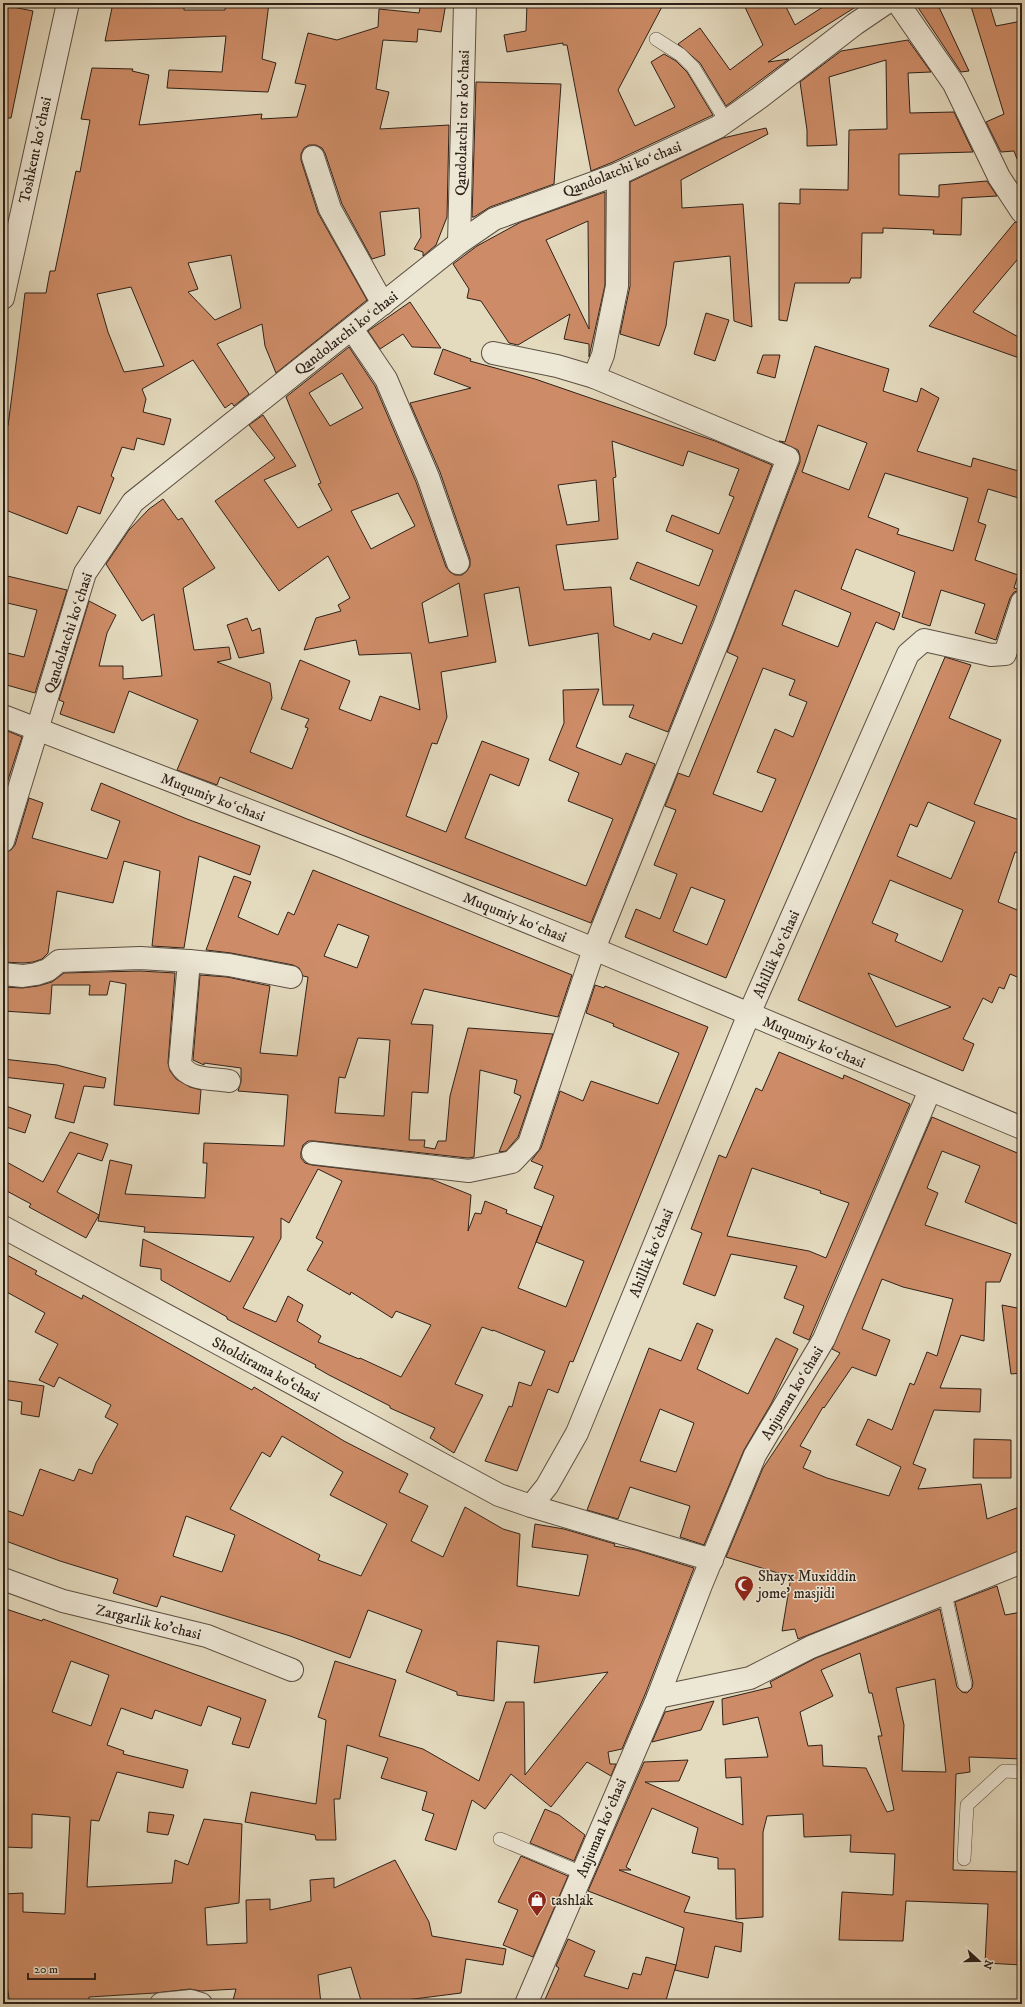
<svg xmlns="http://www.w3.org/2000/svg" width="1025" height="2007" viewBox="0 0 1025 2007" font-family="'IM FELL DW Pica',serif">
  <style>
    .building { fill: #cd8c67; stroke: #2f2119; fill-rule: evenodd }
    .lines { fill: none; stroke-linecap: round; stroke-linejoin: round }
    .lane-casing { stroke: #5c4f42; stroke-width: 14 }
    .street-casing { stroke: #5c4f42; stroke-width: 24 }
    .lane { stroke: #ede7d5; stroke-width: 13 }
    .street { stroke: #ede7d5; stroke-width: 22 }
    .labels { text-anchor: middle; stroke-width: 3; stroke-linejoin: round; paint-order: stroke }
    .street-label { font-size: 15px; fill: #2f2119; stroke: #ede7d5 }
    .poi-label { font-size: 15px; fill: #2f2119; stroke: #ede7d5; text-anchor: start }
  </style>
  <rect width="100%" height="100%" fill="#e4dabe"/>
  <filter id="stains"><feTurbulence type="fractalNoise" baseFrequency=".005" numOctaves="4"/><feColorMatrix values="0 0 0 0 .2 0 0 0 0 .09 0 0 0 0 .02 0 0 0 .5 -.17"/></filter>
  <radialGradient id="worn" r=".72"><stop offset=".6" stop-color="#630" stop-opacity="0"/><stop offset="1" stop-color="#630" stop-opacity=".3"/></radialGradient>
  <g class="building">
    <polygon points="113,3 184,3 184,10 225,10 226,3 269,3 262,59 276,63 268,92 167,88 169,70 222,72 226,36 105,41"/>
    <path d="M421 3H446L441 32 418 29 417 42 383 40 376 89 389 92 380 129 449 125 447 217 436 245 423 256V252L414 249 421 237 419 208 380 212 385 255 372 259 342 204 325 153 322 148 316 145H309L304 148 301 154V160L318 213 367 300 276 373 265 346 262 324 217 344 249 394 234 406 232 403 225 408 193 360 142 389 146 399 143 412 171 419 164 445 137 438 134 450 122 447 111 476 114 478 100 514 78 506 67 534 3 509V425L8 426 25 293H46L50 271H55L76 171 80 172 90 120 81 119 92 68 133 69 132 71 149 75 139 125 262 114 261 119 297 117 306 85 295 83 308 33 337 40 378 27 379 9 419 13ZM231 255 241 308 215 320 188 292 198 289 188 263ZM131 287 164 366 124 372 108 332 97 294Z"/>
    <polygon points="527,3 664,3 618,90 635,126 675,107 651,62 664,54 676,61 687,72 713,115 613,162 591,171 567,45 563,45 563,43 507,52 504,35 526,31"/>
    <polygon points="743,3 784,3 795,25 829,3 862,3 768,62 789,59 726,106 700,63 678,44 700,28 730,70 763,45"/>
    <polygon points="915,3 937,3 969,71 961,72"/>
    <polygon points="970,3 989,3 996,26 1022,21 1022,159 1017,159 1014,151 1001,152 986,122 1004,114"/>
    <polygon points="3,5 33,11 11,118 3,118"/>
    <polygon points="908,40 931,72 908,73 910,113 954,112 973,152 899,154 899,195 939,197 939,185 987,181 997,196 962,198 961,235 933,234 934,230 883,228 883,233 862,233 861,278 851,278 849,283 795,283 787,321 779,320 779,203 800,204 800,189 848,190 849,130 887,129 886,60 829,77 837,145 807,146 807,130 800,82 841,51"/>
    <polygon points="476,82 561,84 554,184 490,207 474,217 472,217"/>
    <polygon points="766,128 768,134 681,180 682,208 743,204 752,327 734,321 730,256 674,262 666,326 659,346 620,334 630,286 630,182 723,138"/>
    <path d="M605 192V285L589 357V344L564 339 570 314 518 345 509 343 481 301 467 298 469 289 453 264 477 246 521 222ZM588 221 589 329 546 240Z"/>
    <polygon points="1015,222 1022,224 1022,254 973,312 1022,339 1022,359 929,326"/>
    <polygon points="410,302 441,348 412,347 403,334 380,349 368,331"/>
    <polygon points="706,313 729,320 715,361 694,354"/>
    <path d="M815 346 889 369 883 391 917 402 921 388 939 398 917 451 971 467 973 458 1022 472V499L988 489 978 522 986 525 975 560 1018 575 1014 588 1022 590 1014 592 1010 598 996 640 975 633 985 604 941 590 930 626 902 617 915 572 856 549 841 589 900 613 894 630 876 622 726 978 625 937 636 909 660 919 677 874 654 865 676 810 665 806 678 773 689 777 738 657 727 652 800 462V456L798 450 779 441 785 442ZM818 425 867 443 849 490 802 472ZM885 473 968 498 953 551 897 534 899 529 868 517ZM795 590 851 613 838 647 782 625ZM763 668 795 680 789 695 807 702 793 737 775 729 757 772 776 779 762 812 713 794ZM691 887 725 900 707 945 673 931Z"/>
    <path d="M349 347 375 386 416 482 446 567 450 572 455 575H462L467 571 470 566V559L440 472 410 403 471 388 434 374 443 349 471 359 470 361 535 379 715 441 772 465 713 619 668 732 629 717 634 705H603L598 633 529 646 519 587 484 594 496 662 441 672 447 717 437 744 432 743 406 816 446 832 482 741 529 759 519 786 490 774 465 838 586 886 613 819 568 801 579 773 549 760 564 723 563 690 599 689 576 747 621 765 626 753 655 764 591 923 359 834 220 777 217 785 177 770 198 720 129 691 114 733 60 714 64 702 59 700 89 601 116 615 107 633 99 666H123V679L162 676 154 614 142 621 106 564 129 530 149 509 163 499 178 520 182 518 215 568 183 588 194 650 229 647 231 659 217 662 270 683 272 698 250 752 292 769 308 728 305 727 309 719 281 709 300 660 350 681 339 709 371 721 380 696 420 710 411 653 359 655 356 640 304 650 316 618 341 611 338 605 350 598 328 556 279 591 215 501 275 458 249 425 263 415 296 466 264 480 298 528 332 510 318 484 321 483 286 397ZM342 373 363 408 330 426 309 393ZM612 441 683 466 688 451 739 469 729 495 734 497 719 534 672 515 666 531 713 550 699 586 637 562 630 579 697 606 682 644 653 633 650 640 614 626 611 587 564 590 556 545 618 539 613 478 616 477ZM596 480 599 521 567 525 558 485ZM398 493 415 526 371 549 351 511ZM459 583 468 636 429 643 422 603Z"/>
    <polygon points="763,355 780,355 775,378 757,373"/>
    <polygon points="3,575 67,590 35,693 3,684 3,652 24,657 37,610 3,602"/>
    <polygon points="247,618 252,631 260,628 264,653 239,658 227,625"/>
    <path d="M945 657 971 665 949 718 1001 740 974 804 1022 821V854L1015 852 998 902 1022 912V979L1010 974 1004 989 999 987 992 1003 983 998 963 1039 974 1044 963 1071 798 1000ZM928 802 975 822 951 879 897 856 910 824 917 827ZM890 880 963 910 942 962 895 941 898 934 872 923ZM868 973 951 1007 896 1027Z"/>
    <polygon points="3,729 22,737 6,786 3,785"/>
    <polygon points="101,783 187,819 260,846 250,875 199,856 184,948 152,946 160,871 124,861 113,903 57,891 48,953 42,959 33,962 23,963 3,962 3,853 11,850 15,845 29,798 43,803 32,838 107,859 120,821 91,810"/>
    <path d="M313 870 572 975 558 1017 424 989 411 1024 433 1025 428 1093 412 1092 409 1140H425L424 1147 435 1149 438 1141H446L450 1096 468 1028 553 1034 518 1137 506 1151 499 1152 521 1096 514 1093 517 1080 480 1070 474 1157 468 1158 314 1141H308L303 1145 301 1152V1158L305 1163 312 1165 431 1179 471 1195 468 1231 475 1213 481 1214 485 1201 507 1210 506 1213 542 1227 518 1288 566 1307 584 1261 536 1242 554 1196 534 1188 543 1166 531 1161 541 1148 560 1091 583 1101 591 1081 658 1104 679 1053 613 1026 614 1024 586 1013 595 985 604 988 605 986 708 1027 573 1362 570 1361 558 1393 548 1389 517 1471 485 1461 509 1406 512 1407 519 1382 531 1386 545 1351 493 1330V1331L482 1327 455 1384 483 1395 454 1453 430 1438 435 1428 390 1408V1406L329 1375 315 1367 316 1365 227 1319V1317L161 1280V1269L140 1266 143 1239 230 1282 254 1237 144 1232 145 1227 98 1221 110 1160 132 1165 125 1194 205 1198 207 1163H203L204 1143 284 1146 288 1095 238 1091 241 1082V1068L204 1063V1065L193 1060 200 975 227 977 270 986 260 1053 297 1056 308 977 303 976 299 968 293 965 231 953 206 950 234 876 251 882 238 917 278 935 288 912 294 915ZM338 924 369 936 357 968 324 956ZM358 1038 390 1040 384 1116 335 1113 339 1077 345 1078ZM318 1169 342 1181 316 1238 323 1242 307 1270 350 1295 351 1292 392 1318 396 1311 431 1325 401 1377 360 1358 359 1359 318 1342 321 1336 297 1321 303 1305 288 1296 276 1322 243 1308 281 1238V1218L289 1223Z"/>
    <polygon points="140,971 175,973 168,1063 170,1071 176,1079 190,1087 201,1090 199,1114 114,1105 126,984 110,981 107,995 89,995 90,985 52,985 50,1014 3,1011 3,987 22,988 38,986 52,982 64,973"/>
    <path d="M779 1052 843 1079 844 1075 910 1104 809 1340 793 1333 804 1306 784 1298 797 1266 731 1254 715 1296 683 1284 702 1233 691 1229 719 1155 726 1158 756 1088 762 1091ZM752 1168 821 1191 820 1193 849 1203 826 1258 809 1251 727 1236Z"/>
    <polygon points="3,1059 57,1065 106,1078 104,1088 84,1086 74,1123 55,1118 64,1084 3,1077"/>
    <polygon points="3,1105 31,1115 25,1133 3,1126"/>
    <path d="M932 1117 1022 1155V1226L965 1202 980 1166 942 1151 927 1188 938 1193 925 1225 1011 1254 1000 1282H986L984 1341 961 1335 940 1388 981 1389 980 1412 934 1410 913 1464 926 1469 918 1489 981 1484 987 1519 1022 1506V1550L798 1639 795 1629 782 1631 791 1577 726 1557 763 1468 840 1353 832 1349ZM882 1279 903 1287 953 1299 937 1356 927 1352 914 1385 910 1383 892 1430 868 1419 856 1445 901 1467 889 1496 827 1478 803 1468 811 1451 800 1446 823 1407 824 1408 852 1367 876 1376 890 1340 862 1329Z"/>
    <polygon points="70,1132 108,1144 102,1161 78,1153 57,1192 99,1215 86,1238 29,1207 31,1204 3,1189 3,1160 43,1182"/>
    <path d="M3 1253 37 1271 35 1274 82 1299 83 1295 252 1390 254 1387 344 1441 408 1474 399 1492 428 1506 411 1541 443 1557 465 1507 503 1529 520 1534 517 1586 579 1596 588 1555 532 1547 535 1524 564 1529 615 1544 614 1546 636 1550 694 1568 646 1692 622 1749 608 1752 610 1764H616L611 1776 587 1762 551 1807 511 1774 485 1809 472 1800 456 1850 425 1840 434 1814 422 1810 427 1792 381 1778 388 1758 347 1745 340 1799H334L336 1840H316L315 1835 245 1822 251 1792 316 1804 326 1720 318 1717 335 1661 396 1680 379 1736 423 1749 479 1781 506 1702H524L525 1775 608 1672 534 1683 539 1646 497 1641 494 1701 457 1695V1692L406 1672 422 1630 368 1610 350 1658 290 1636 161 1596 157 1607 113 1593 118 1579 60 1561 3 1540V1509L23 1516 40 1469 74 1481 79 1469 92 1474 96 1463 118 1424 105 1417 111 1405 59 1377 54 1387 39 1380 58 1344 35 1332 45 1313 3 1290ZM282 1436 343 1472 330 1495 387 1524 361 1576 318 1560 320 1555 230 1509 262 1452 270 1457ZM186 1516 235 1535 222 1572 173 1556Z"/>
    <polygon points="1002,1305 1022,1309 1022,1373 1011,1374"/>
    <path d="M697 1323 713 1330 697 1369 748 1394 776 1338 798 1349 771 1404 744 1450 704 1545 680 1537 690 1506 630 1487 618 1519 587 1510 649 1348 681 1361ZM660 1409 694 1423 676 1472 640 1461Z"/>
    <polygon points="3,1380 44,1386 39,1417 21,1414 22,1402 3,1399"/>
    <polygon points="974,1439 1011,1440 1011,1478 973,1478"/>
    <path d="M997 1586 1005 1615 1022 1612V1759L969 1757 970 1772 956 1774 953 1870 1022 1872V1965L985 1963 988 1904 906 1901 903 1941 839 1940 842 1892 893 1895 895 1854 850 1852 851 1835 804 1837 803 1814 767 1816 763 1832V1917L736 1919 735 1869H718V1858L692 1853 698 1828 652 1808 626 1867 631 1870H619L690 1897 684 1912 743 1923 741 1952 715 1946 708 1978 675 1970 684 1928 588 1891 644 1762 688 1760 679 1781 645 1782 743 1825 741 1777 726 1778 725 1759 768 1757 758 1717 723 1725 722 1699 772 1687 770 1682 816 1658 940 1609 957 1687 962 1692 967 1693 972 1688 973 1683 955 1602ZM860 1653 869 1693H872L882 1736H878L894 1810 887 1812 866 1768 823 1766 822 1745 808 1746 800 1712 833 1696 821 1670ZM935 1679 946 1772 902 1771 904 1725 896 1688Z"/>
    <path d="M3 1608 42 1621 43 1619 266 1700 249 1748 232 1744 241 1718 208 1706 201 1726 155 1710 152 1719 121 1708 107 1745 124 1751 123 1754 188 1770 183 1788 117 1772 99 1821 91 1820 87 1887 172 1883 175 1860 188 1865 204 1819 242 1824 239 1903 205 1908 207 1945 247 1943 246 1900 270 1899V1910L311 1901 310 1880 334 1878V1888L395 1860 429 1922 432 1936 506 1949 503 1965 466 1959 461 1993 398 2001 399 2004H362L351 1967 318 1975 321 2004H232L236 1989 201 1991 190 1989 155 1993 89 1997V2000L63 2004H10L3 1963V1894L23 1893V1912L65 1914 70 1817 32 1814V1848L3 1847ZM71 1661 109 1675 91 1726 52 1712Z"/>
    <polygon points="714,1701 701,1730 652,1742 665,1712"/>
    <polygon points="545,1809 559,1815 585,1835 574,1861 530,1843"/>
    <polygon points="149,1812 174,1815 168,1835 147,1832"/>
    <polygon points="521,1856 568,1876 533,1957 503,1945 518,1910 498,1902"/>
    <polygon points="568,1939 595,1951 584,1976 628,1989 633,1973 641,1975 646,1957 676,1965 665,2004 543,2004 559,1968 556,1966"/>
  </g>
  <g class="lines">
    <defs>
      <g id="lane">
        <polyline points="656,39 681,55 693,67 726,121"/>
        <polyline points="945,1594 965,1685"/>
        <polyline points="500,1839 582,1873"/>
        <polyline points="964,1859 967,1805 1004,1771 1022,1772"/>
      </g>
      <g id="street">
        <polyline points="898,3 954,84 999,177 1022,212"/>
        <polyline points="313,157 330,209 383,304"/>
        <path id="s1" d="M459 243 465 3"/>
        <polyline points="3,298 68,3"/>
        <polyline points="352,329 386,379 428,477 458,563"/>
        <polyline points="493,353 557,366 594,377"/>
        <polyline points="3,716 341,846 594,949 1022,1128"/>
        <polyline points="3,841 85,573 133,502 459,243 494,219 618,174 718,127 759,98 855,24 886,3"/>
        <polyline points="189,961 229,965 291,977"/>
        <path d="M3 974 23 976 36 974 48 970 59 961 140 958 189 961 180 1064C189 1081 212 1078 229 1081"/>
        <polyline points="313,1153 469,1171 512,1162 529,1144 594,949 725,624 788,458 594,377 603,355 617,286 618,174"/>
        <path id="s2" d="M3 1227 499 1495 531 1506 712 1560"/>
        <polyline points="531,1506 547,1486 577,1433 749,1014 908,654 924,640 991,655 1005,654 1022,602"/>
        <path id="s3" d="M3 1579 63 1601 207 1636 292 1670"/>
        <polyline points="658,1697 750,1678 811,1647 1022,1562"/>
        <polyline points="161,2004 191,2001 201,2004"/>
        <polyline points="526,2004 658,1697 701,1585 755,1455 824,1339 930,1090"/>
      </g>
    </defs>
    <use href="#lane" class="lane-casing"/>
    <use href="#street" class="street-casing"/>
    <use href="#lane" class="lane"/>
    <use href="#street" class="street"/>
  </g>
  <defs>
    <symbol id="mosque-pin" viewBox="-11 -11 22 30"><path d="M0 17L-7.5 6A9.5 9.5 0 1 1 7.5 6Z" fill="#8f2418" stroke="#ede7d5"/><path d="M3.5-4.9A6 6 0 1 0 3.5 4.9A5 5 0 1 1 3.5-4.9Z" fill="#fff"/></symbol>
    <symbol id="shop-pin" viewBox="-11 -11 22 30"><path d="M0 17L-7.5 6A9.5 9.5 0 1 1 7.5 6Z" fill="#8f2418" stroke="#ede7d5"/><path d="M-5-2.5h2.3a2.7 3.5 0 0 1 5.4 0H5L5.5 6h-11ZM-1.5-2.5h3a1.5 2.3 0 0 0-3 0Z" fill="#fff"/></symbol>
  </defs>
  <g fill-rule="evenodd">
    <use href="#mosque-pin" x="733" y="1574" width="22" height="30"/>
    <use href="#shop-pin" x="526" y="1889" width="22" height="30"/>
  </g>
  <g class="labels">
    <g class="street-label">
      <text dy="5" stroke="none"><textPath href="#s1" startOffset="120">Qandolatchi tor ko‘chasi</textPath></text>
      <text transform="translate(35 150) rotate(-78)" y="5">Toshkent koʻchasi</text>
      <text transform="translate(622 169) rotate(-22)" y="5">Qandolatchi koʻchasi</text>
      <text transform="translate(346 333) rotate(-38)" y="5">Qandolatchi koʻchasi</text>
      <text transform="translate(68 633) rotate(-72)" y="5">Qandolatchi koʻchasi</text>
      <text transform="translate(213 797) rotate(21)" y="5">Muqumiy koʻchasi</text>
      <text transform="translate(515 917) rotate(22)" y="5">Muqumiy koʻchasi</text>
      <text transform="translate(776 954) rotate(-66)" y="5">Ahillik koʻchasi</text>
      <text transform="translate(814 1042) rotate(23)" y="5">Muqumiy koʻchasi</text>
      <text transform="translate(651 1253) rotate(-68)" y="5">Ahillik koʻchasi</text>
      <text dy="5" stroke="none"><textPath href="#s2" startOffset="299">Sholdirama ko‘chasi</textPath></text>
      <text transform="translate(792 1393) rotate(-59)" y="5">Anjuman koʻchasi</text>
      <text dy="5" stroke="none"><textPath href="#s3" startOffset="152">Zargarlik ko'chasi</textPath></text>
      <text transform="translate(601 1828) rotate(-67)" y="5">Anjuman koʻchasi</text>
    </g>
    <g class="poi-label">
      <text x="758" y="1581">Shayx Muxiddin<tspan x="758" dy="17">jome' masjidi</tspan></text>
      <text x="551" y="1905">tashlak</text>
    </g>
  </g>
  <rect width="1025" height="2007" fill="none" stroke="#e4dabe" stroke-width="16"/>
  <rect x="4" y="4" width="1017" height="1999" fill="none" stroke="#2f2119" stroke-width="2"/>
  <rect x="8" y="8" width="1009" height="1991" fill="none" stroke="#2f2119"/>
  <g transform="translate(979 1961) rotate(111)" stroke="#ede7d5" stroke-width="3" paint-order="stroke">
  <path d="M0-3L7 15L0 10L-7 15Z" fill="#2f2119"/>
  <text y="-6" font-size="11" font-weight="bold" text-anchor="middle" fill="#2f2119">N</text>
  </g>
  <path d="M28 1973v6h67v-6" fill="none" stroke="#2f2119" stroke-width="2"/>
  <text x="34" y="1973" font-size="12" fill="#2f2119" stroke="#ede7d5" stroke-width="3" paint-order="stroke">20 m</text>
  <rect width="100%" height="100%" filter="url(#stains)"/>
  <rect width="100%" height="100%" fill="url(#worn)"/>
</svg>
